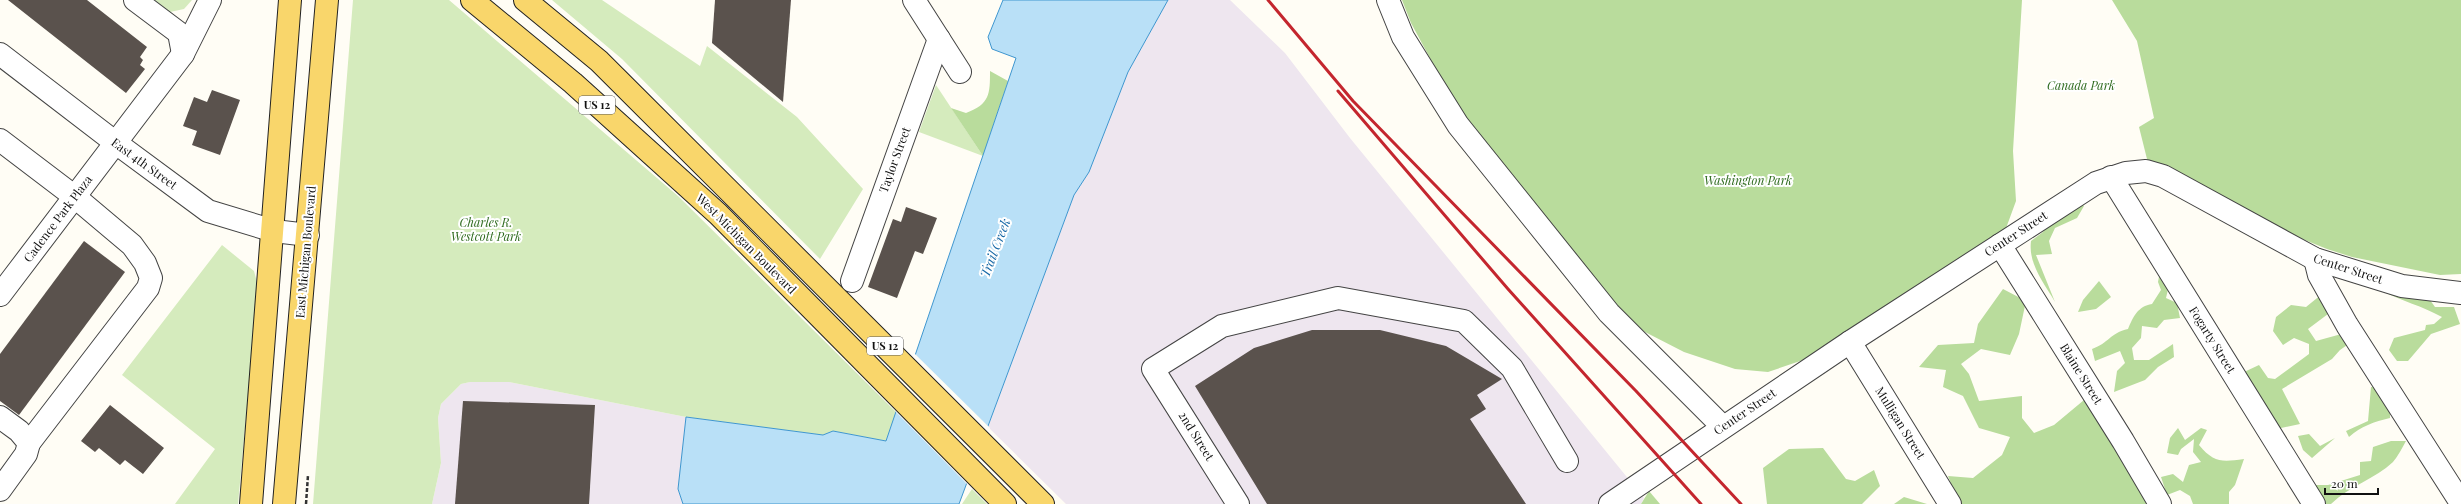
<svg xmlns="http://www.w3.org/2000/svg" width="2461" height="504" viewBox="0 0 2461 504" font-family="'Playfair Display',serif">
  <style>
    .industrial { fill: #eee6ef }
    .green { fill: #d5ebbd }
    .forest { fill: #b9dc9c }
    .water { fill: #b9e0f7; stroke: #3f96cf }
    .pier { fill: #fffdf5 }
    .building { fill: #5a524d }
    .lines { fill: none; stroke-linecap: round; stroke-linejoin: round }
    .minor-casing { stroke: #444; stroke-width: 24 }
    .major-casing { stroke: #222; stroke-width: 24 }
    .path { stroke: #333; stroke-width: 2.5; stroke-dasharray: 4 2; stroke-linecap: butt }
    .minor { stroke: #fff; stroke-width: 22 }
    .major { stroke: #f9d66b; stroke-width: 22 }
    .rail { stroke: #c4262e; stroke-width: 3 }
    .labels { text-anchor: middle; stroke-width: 4; stroke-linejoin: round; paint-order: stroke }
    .shield { fill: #fff; stroke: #585858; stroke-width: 1 }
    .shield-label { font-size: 11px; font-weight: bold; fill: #111 }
    .park-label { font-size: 12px; font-style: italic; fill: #2f6b1f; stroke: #fff }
    .street-label { font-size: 12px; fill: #111; stroke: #fff }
    .water-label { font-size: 13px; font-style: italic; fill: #1768a6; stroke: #fff }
  </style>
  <rect width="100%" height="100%" fill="#fffdf5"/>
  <g class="industrial">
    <polygon points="1168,0 1230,0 1285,53 1350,138 1644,498 1641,504 1066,504 988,427 1074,195 1089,172 1128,72"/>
    <polygon points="470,382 509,382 686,417 678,489 683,504 432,504 441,463 438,418 441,404 461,384"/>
  </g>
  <g class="green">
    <polygon points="149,0 192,0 184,9 170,12"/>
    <polygon points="353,0 449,0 678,196 897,413 886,441 834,431 823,435 686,417 509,382 470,382 461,384 441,404 438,418 441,463 432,504 313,504"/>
    <polygon points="552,0 602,0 700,66 707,46 797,117 863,189 820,259 622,59"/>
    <polygon points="936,85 983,156 919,132"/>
    <polygon points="222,245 254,271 258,286 238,504 175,504 215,449 122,375"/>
    <polygon points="972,489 987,504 962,504"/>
  </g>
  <g class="forest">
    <polygon points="1402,0 2022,0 2013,151 2016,201 2005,231 1809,358 1768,372 1735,369 1684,352 1645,332 1627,317 1477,135 1444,84 1411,23"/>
    <polygon points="2112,0 2461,0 2461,274 2440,275 2352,257 2327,249 2300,238 2194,181 2148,163 2139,127 2154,118 2137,41"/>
    <path d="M990 71 1008 81 983 156 951 108 966 113C990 104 990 94 990 71Z"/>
    <path d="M2078 200 2084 206 2077 218 2055 228 2049 241 2052 254 2036 255 2055 302C2044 283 2028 264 2031 241L2043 232 2048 222Z"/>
    <path d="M2160 271 2170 281 2166 298 2177 303 2180 318 2164 320 2157 328 2142 326 2141 338 2132 348 2134 360H2149L2173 344 2174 357 2158 367 2145 380 2114 392 2117 371 2125 363 2120 351 2095 361 2092 349C2109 343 2110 333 2128 329 2133 317 2138 306 2152 304L2161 290 2158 282Z"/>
    <polygon points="2099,281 2111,297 2096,309 2078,312 2083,300"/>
    <polygon points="2003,289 2026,301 2019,334 2010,355 1981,349 1961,364 1969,374 1979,401 2022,396 2022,418 2034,433 2054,425 2084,400 2135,450 2157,504 1959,504 1948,476 1973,478 2002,455 2010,437 1979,428 1963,396 1943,387 1946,370 1919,367 1938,345 1974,343 1978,324"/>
    <polygon points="2327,290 2328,314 2308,329 2316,341 2345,333 2350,343 2340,350 2332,359 2282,389 2300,424 2262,432 2252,426 2242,373 2259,365 2268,378 2275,379 2309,354 2309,344 2294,338 2283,345 2273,331 2276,317 2291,305 2306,307"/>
    <path d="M2382 291 2430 300 2435 307H2454L2460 324 2431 334 2408 361H2397L2389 350 2394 338 2425 330 2426 325 2434 324 2442 317C2422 306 2402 301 2382 291Z"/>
    <path d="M2371 387 2385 388 2390 406V418C2374 422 2361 426 2349 437L2346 431 2368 421Z"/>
    <path d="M2178 428 2185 440 2201 428 2207 430 2199 445C2214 463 2222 462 2244 459L2235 485 2229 492V504H2193L2190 496 2180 490 2167 495 2161 477 2173 474 2183 482 2189 465 2201 462 2193 452 2194 439 2181 449 2178 455 2167 453 2170 438Z"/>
    <polygon points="2309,434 2320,446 2335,438 2312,458 2303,450 2298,436"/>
    <path d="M2391 441H2406C2402 448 2398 456 2393 462 2375 479 2349 486 2331 504H2308L2310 485H2328L2360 475V462L2371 461 2373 447Z"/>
    <polygon points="1823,448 1846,479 1855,481 1874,470 1880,486 1862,504 1767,504 1763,468 1789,449"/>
    <polygon points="1649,491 1660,504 1641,504"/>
    <polygon points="1904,497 1927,504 1894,504"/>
  </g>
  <polygon class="water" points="1003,0 1168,0 1128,72 1089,172 1074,195 959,504 683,504 678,489 686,417 823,435 833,431 886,441 1016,58 992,49 988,37"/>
  <polygon class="pier" points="913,352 990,428 968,485 895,411"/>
  <g class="building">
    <polygon points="8,0 87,0 147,47 140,57 143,60 140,65 145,69 126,93"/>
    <polygon points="715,0 791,0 783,102 712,43"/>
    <polygon points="212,90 240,100 220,155 192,145 197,131 183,126 194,97 207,102"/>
    <polygon points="906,207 937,218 923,254 915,251 897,298 868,287 893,219 901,222"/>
    <polygon points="84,241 125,272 19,415 0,401 0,354"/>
    <polygon points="1312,330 1380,330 1446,346 1502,379 1477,395 1486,409 1470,419 1526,504 1267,504 1195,386 1254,348"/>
    <polygon points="463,401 595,405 589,504 455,504"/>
    <polygon points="110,405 164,448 143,474 125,460 120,465 99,448 95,452 81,441"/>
  </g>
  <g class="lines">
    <defs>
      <g id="minor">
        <polyline points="135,0 179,33 183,54"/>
        <polyline points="914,0 960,72"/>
        <polyline points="1388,0 1403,37 1458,125 1609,313 1722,426"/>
        <polyline points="0,54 116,143 208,211 274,231 308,235"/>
        <polyline points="0,140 75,197 132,245 145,263 151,278 148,288 29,443"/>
        <polyline points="2111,177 2314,504"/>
        <polyline points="2000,245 2123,441 2160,504"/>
        <polyline points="2315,259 2319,275 2347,325 2461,503"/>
        <polyline points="852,281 939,39"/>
        <polyline points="0,295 183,54 210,0"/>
        <polyline points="1850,342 1950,504"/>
        <polyline points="0,417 19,431 29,443 26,454 0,490"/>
        <polyline points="1238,504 1153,369 1222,326 1338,298 1464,321 1512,368 1567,461"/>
        <polyline points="1610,504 1850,342 2096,183 2126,173 2146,171 2163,176 2315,259 2402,286 2461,293"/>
      </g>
      <g id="major">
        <polyline points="472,0 573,83 718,214 1005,504"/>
        <polyline points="525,0 599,61 1043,504"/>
        <polyline points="251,504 290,0"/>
        <polyline points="284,504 327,0"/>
      </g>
    </defs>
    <use href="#minor" class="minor-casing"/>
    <use href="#major" class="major-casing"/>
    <polyline class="path" points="306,504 308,475"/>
    <use href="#minor" class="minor"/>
    <use href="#major" class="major"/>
    <g class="rail">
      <polyline points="1268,0 1353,101 1636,391 1741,504"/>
      <polyline points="1338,91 1508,289 1701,504"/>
    </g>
  </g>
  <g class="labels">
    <g class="shield">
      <rect x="579" y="96" width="36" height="18" rx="3"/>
      <rect x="867" y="337" width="36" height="18" rx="3"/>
    </g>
    <g class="shield-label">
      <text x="597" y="109">US 12</text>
      <text x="885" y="350">US 12</text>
    </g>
    <g class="park-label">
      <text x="2081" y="90">Canada Park</text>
      <text x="1748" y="185">Washington Park</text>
      <text x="486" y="227">Charles R.<tspan x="486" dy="14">Westcott Park</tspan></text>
    </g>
    <g class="street-label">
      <text transform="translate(895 160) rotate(-70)" y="4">Taylor Street</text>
      <text transform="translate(144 164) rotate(36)" y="4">East 4th Street</text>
      <text transform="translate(58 219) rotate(-53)" y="4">Cadence Park Plaza</text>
      <text transform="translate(2016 234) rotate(-33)" y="4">Center Street</text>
      <text transform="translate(746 244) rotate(45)" y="4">West Michigan Boulevard</text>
      <text transform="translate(306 252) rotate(-85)" y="4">East Michigan Boulevard</text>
      <text transform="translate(2348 269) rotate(18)" y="4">Center Street</text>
      <text transform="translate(2212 340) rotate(58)" y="4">Fogarty Street</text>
      <text transform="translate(2081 374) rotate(58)" y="4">Blaine Street</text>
      <text transform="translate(1745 412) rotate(-34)" y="4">Center Street</text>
      <text transform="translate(1900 423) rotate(58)" y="4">Mulligan Street</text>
      <text transform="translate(1196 436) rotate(58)" y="4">2nd Street</text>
    </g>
    <g class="water-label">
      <text transform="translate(995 248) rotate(-69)" y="5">Trail Creek</text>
    </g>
  </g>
  <path d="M2325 488v6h53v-6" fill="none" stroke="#111111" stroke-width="2"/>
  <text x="2331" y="488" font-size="12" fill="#111111" stroke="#ffffff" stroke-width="3" paint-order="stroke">20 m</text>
</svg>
